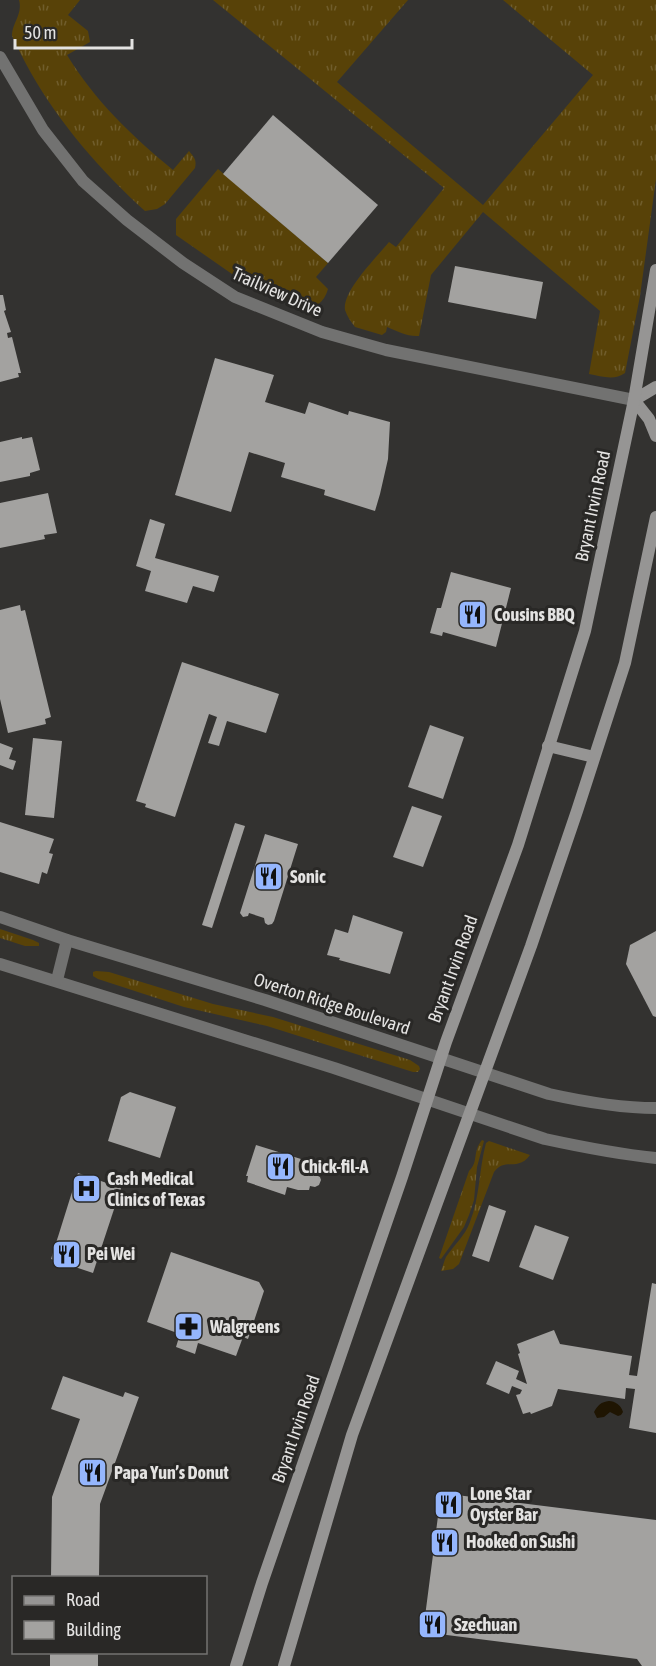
<svg xmlns="http://www.w3.org/2000/svg" width="656" height="1666" viewBox="0 0 656 1666" font-family="'Asap Condensed',sans-serif">
  <style>
    .grass { fill: url(#grass-tufts) }
    .water { fill: #1f1502 }
    .building { fill: #a3a2a0 }
    .lines { fill: none; stroke-linecap: round; stroke-linejoin: round }
    .minor { stroke: #727271; stroke-width: 12 }
    .tertiary { stroke: #727271; stroke-width: 12 }
    .secondary { stroke: #969594; stroke-width: 12 }
    .labels { text-anchor: middle; stroke-width: 6; stroke-linejoin: round; paint-order: stroke }
    .street-label { font-size: 18px; fill: #e4e3e2; stroke: #292826 }
    .poi-label { font-size: 18px; font-weight: bold; fill: #e4e3e2; stroke: #292826; text-anchor: start }
  </style>
  <defs>
    <pattern id="grass-tufts" width="24" height="20" patternUnits="userSpaceOnUse" patternTransform="scale(1.5)"><rect width="24" height="20" fill="#584208"/><path d="M3 7l-1-3M5 7V3M7 7l1-3M15 17l-1-3M17 17v-4M19 17l1-3" fill="none" stroke="#705d2c"/></pattern>
  </defs>
  <rect width="100%" height="100%" fill="#333230"/>
  <g class="grass">
    <path d="M19 0H80L68 15 88 31 90 42 67 55C95 101 132 136 173 170L189 151C194 157 197 160 195 168L165 204 157 209 145 211C101 171 60 124 31 73 24 61 18 48 12 36 12 23 23 14 19 0Z"/>
    <path d="M213 0H408L337 82 483 205 593 75 503 0H656V179L640 296 625 373C614 381 601 376 589 374L600 311 483 212 431 275 419 336C408 337 397 331 387 327L386 332 382 335 355 327C351 322 347 316 345 310 342 291 377 257 389 242L396 247 444 188Z"/>
    <path d="M218 169 328 263 316 277 328 289C324 303 316 307 303 310L232 274 176 235V219Z"/>
    <polygon points="0,929 33,940 39,943 39,946 25,946 0,938"/>
    <polygon points="96,971 109,972 213,1004 273,1017 410,1060 419,1066 420,1069 418,1072 413,1072 267,1026 184,1007 98,979 93,976 93,972"/>
    <path d="M482 1140 484 1141 477 1167 474 1200 469 1215 464 1227 441 1259 439 1258 469 1171C479 1162 472 1152 482 1140Z"/>
    <path d="M489 1141 530 1155C518 1172 505 1157 494 1172L459 1264 453 1269 441 1271C443 1266 444 1261 446 1257 454 1245 465 1236 470 1222 480 1197 479 1169 486 1143Z"/>
  </g>
  <path class="water" d="M609 1401C615 1401 621 1405 623 1412L621 1415 618 1416 610 1412 604 1417 597 1418 594 1412C598 1405 601 1402 609 1401Z"/>
  <g class="building">
    <polygon points="273,115 378,205 328,263 223,174"/>
    <polygon points="455,266 543,282 536,319 448,302"/>
    <polygon points="0,295 3,295 6,310 4,311 11,332 7,333 8,338 12,337 21,373 18,373 19,377 0,382"/>
    <polygon points="215,358 274,375 265,402 305,414 309,402 348,415 349,411 390,422 388,459 380,494 375,511 324,495 325,490 281,477 285,463 249,452 231,512 175,495"/>
    <polygon points="22,437 22,439 32,437 40,470 30,473 30,476 0,482 0,442"/>
    <polygon points="48,493 57,533 44,535 45,539 0,548 0,503"/>
    <polygon points="150,519 165,524 155,558 219,576 214,592 193,586 187,603 145,591 151,571 136,566"/>
    <polygon points="451,572 511,588 496,647 443,632 442,636 430,633 437,608 441,608"/>
    <polygon points="20,605 21,611 25,610 51,717 45,719 46,724 8,733 0,699 0,610"/>
    <polygon points="182,662 279,694 266,733 227,721 219,746 208,743 217,717 209,714 175,817 145,807 146,804 136,801"/>
    <polygon points="430,725 464,737 443,799 408,787"/>
    <polygon points="33,738 62,741 54,818 25,815"/>
    <polygon points="0,743 13,748 9,759 16,761 13,770 0,765"/>
    <polygon points="412,806 442,816 423,867 393,857"/>
    <polygon points="0,822 54,839 49,853 53,854 47,874 42,872 39,884 0,872"/>
    <polygon points="235,823 245,826 212,928 202,925"/>
    <polygon points="265,834 298,844 274,921 272,924 268,925 265,923 264,918 249,913 248,916 243,917 240,913"/>
    <polygon points="353,915 403,932 390,974 339,960 340,958 327,955 335,929 348,933"/>
    <polygon points="656,931 656,1017 653,1016 626,964 630,945"/>
    <polygon points="130,1092 176,1107 160,1158 108,1141 121,1097"/>
    <polygon points="256,1145 301,1159 300,1162 307,1164 315,1170 314,1174 320,1177 321,1180 319,1185 315,1187 310,1186 309,1190 298,1190 287,1187 285,1195 247,1182 248,1176 246,1176"/>
    <polygon points="78,1173 121,1188 93,1273 51,1259"/>
    <polygon points="489,1205 506,1211 489,1262 472,1256"/>
    <polygon points="535,1225 569,1237 553,1280 519,1267"/>
    <polygon points="171,1252 259,1282 264,1291 248,1339 243,1337 236,1356 198,1343 195,1354 176,1347 180,1334 147,1322"/>
    <polygon points="652,1283 656,1284 656,1433 629,1428 635,1389 626,1388 625,1399 558,1389 552,1406 531,1414 530,1412 523,1414 516,1395 520,1394 522,1390 512,1386 509,1394 486,1384 496,1361 519,1371 516,1379 527,1384 518,1354 520,1353 517,1344 554,1330 560,1344 632,1356 629,1375 637,1376"/>
    <polygon points="63,1376 123,1397 125,1392 139,1397 100,1504 99,1578 51,1578 52,1497 80,1419 51,1409"/>
    <polygon points="441,1493 656,1520 656,1666 642,1666 637,1659 423,1632"/>
    <rect x="50" y="1652" width="48" height="14"/>
  </g>
  <g class="lines">
    <polyline class="minor" points="0,57 43,130 83,181 127,220 183,263 235,297 322,332 386,350 634,400"/>
    <g class="tertiary">
      <path d="M0 917 67 940 265 1000 549 1094C585 1102 619 1108 656 1108"/>
      <path d="M0 964 334 1068 545 1139C582 1147 618 1154 656 1158"/>
      <polyline points="57,980 67,940"/>
    </g>
    <g class="secondary">
      <polyline points="656,387 634,400 649,419 656,436"/>
      <polyline points="548,746 594,757"/>
      <polyline points="236,1666 262,1583 402,1177 446,1042 518,845 585,631 634,400 656,270"/>
      <polyline points="284,1666 352,1435 531,946 577,811 625,663 656,517"/>
    </g>
  </g>
  <defs>
    <symbol id="restaurant-square" viewBox="-11 -11 22 22"><rect x="-9" y="-9" width="18" height="18" rx="4" fill="#95b6fd" stroke="#292826"/><path d="M-5-6h1v4h1v-4h1v4h1v-4h1v5L-1.5 .5V6h-2V.5L-5-1ZM5-6V6H3V1.5H1.5Q1.5-4 5-6Z" fill="#111"/></symbol>
    <symbol id="hospital-square" viewBox="-11 -11 22 22"><rect x="-9" y="-9" width="18" height="18" rx="4" fill="#95b6fd" stroke="#292826"/><path d="M-5-5h3v3.5h4V-5h3V5h-3V1.5h-4V5h-3Z" fill="#111"/></symbol>
    <symbol id="pharmacy-square" viewBox="-11 -11 22 22"><rect x="-9" y="-9" width="18" height="18" rx="4" fill="#95b6fd" stroke="#292826"/><path d="M-2-6h4v4h4v4h-4v4h-4v-4h-4v-4h4Z" fill="#111"/></symbol>
  </defs>
  <g fill-rule="evenodd">
    <use href="#restaurant-square" x="456" y="598" width="33" height="33"/>
    <use href="#restaurant-square" x="252" y="860" width="33" height="33"/>
    <use href="#restaurant-square" x="264" y="1150" width="33" height="33"/>
    <use href="#hospital-square" x="70" y="1172" width="33" height="33"/>
    <use href="#restaurant-square" x="50" y="1238" width="33" height="33"/>
    <use href="#pharmacy-square" x="172" y="1310" width="33" height="33"/>
    <use href="#restaurant-square" x="76" y="1456" width="33" height="33"/>
    <use href="#restaurant-square" x="432" y="1488" width="33" height="33"/>
    <use href="#restaurant-square" x="428" y="1526" width="33" height="33"/>
    <use href="#restaurant-square" x="416" y="1608" width="33" height="33"/>
  </g>
  <g class="labels">
    <g class="street-label">
      <text transform="translate(277 292) rotate(24)" y="6">Trailview Drive</text>
      <text transform="translate(593 506) rotate(-78)" y="6">Bryant Irvin Road</text>
      <text transform="translate(453 969) rotate(-70)" y="6">Bryant Irvin Road</text>
      <text transform="translate(332 1004) rotate(18)" y="6">Overton Ridge Boulevard</text>
      <text transform="translate(296 1429) rotate(-71)" y="6">Bryant Irvin Road</text>
    </g>
    <g class="poi-label">
      <text x="494" y="621">Cousins BBQ</text>
      <text x="290" y="883">Sonic</text>
      <text x="301" y="1173">Chick-fil-A</text>
      <text x="107" y="1185">Cash Medical<tspan x="107" dy="21">Clinics of Texas</tspan></text>
      <text x="87" y="1260">Pei Wei</text>
      <text x="210" y="1333">Walgreens</text>
      <text x="114" y="1479">Papa Yun’s Donut</text>
      <text x="470" y="1500">Lone Star<tspan x="470" dy="21">Oyster Bar</tspan></text>
      <text x="466" y="1548">Hooked on Sushi</text>
      <text x="454" y="1631">Szechuan</text>
    </g>
  </g>
  <rect x="12" y="1576" width="195" height="78" fill="#292826" stroke="#747371" stroke-width="1.5"/>
  <rect x="24" y="1596" width="30" height="9" fill="#969594" stroke="#747371" stroke-width="1.5"/>
  <text x="66" y="1606" font-size="18" fill="#e4e3e2">Road</text>
  <rect x="24" y="1621" width="30" height="18" fill="#a3a2a0" stroke="#747371" stroke-width="1.5"/>
  <text x="66" y="1636" font-size="18" fill="#e4e3e2">Building</text>
  <path d="M15 39v9h117v-9" fill="none" stroke="#e4e3e2" stroke-width="3"/>
  <text x="24" y="39" font-size="18" fill="#e4e3e2" stroke="#292826" stroke-width="4.5" paint-order="stroke">50 m</text>
</svg>
